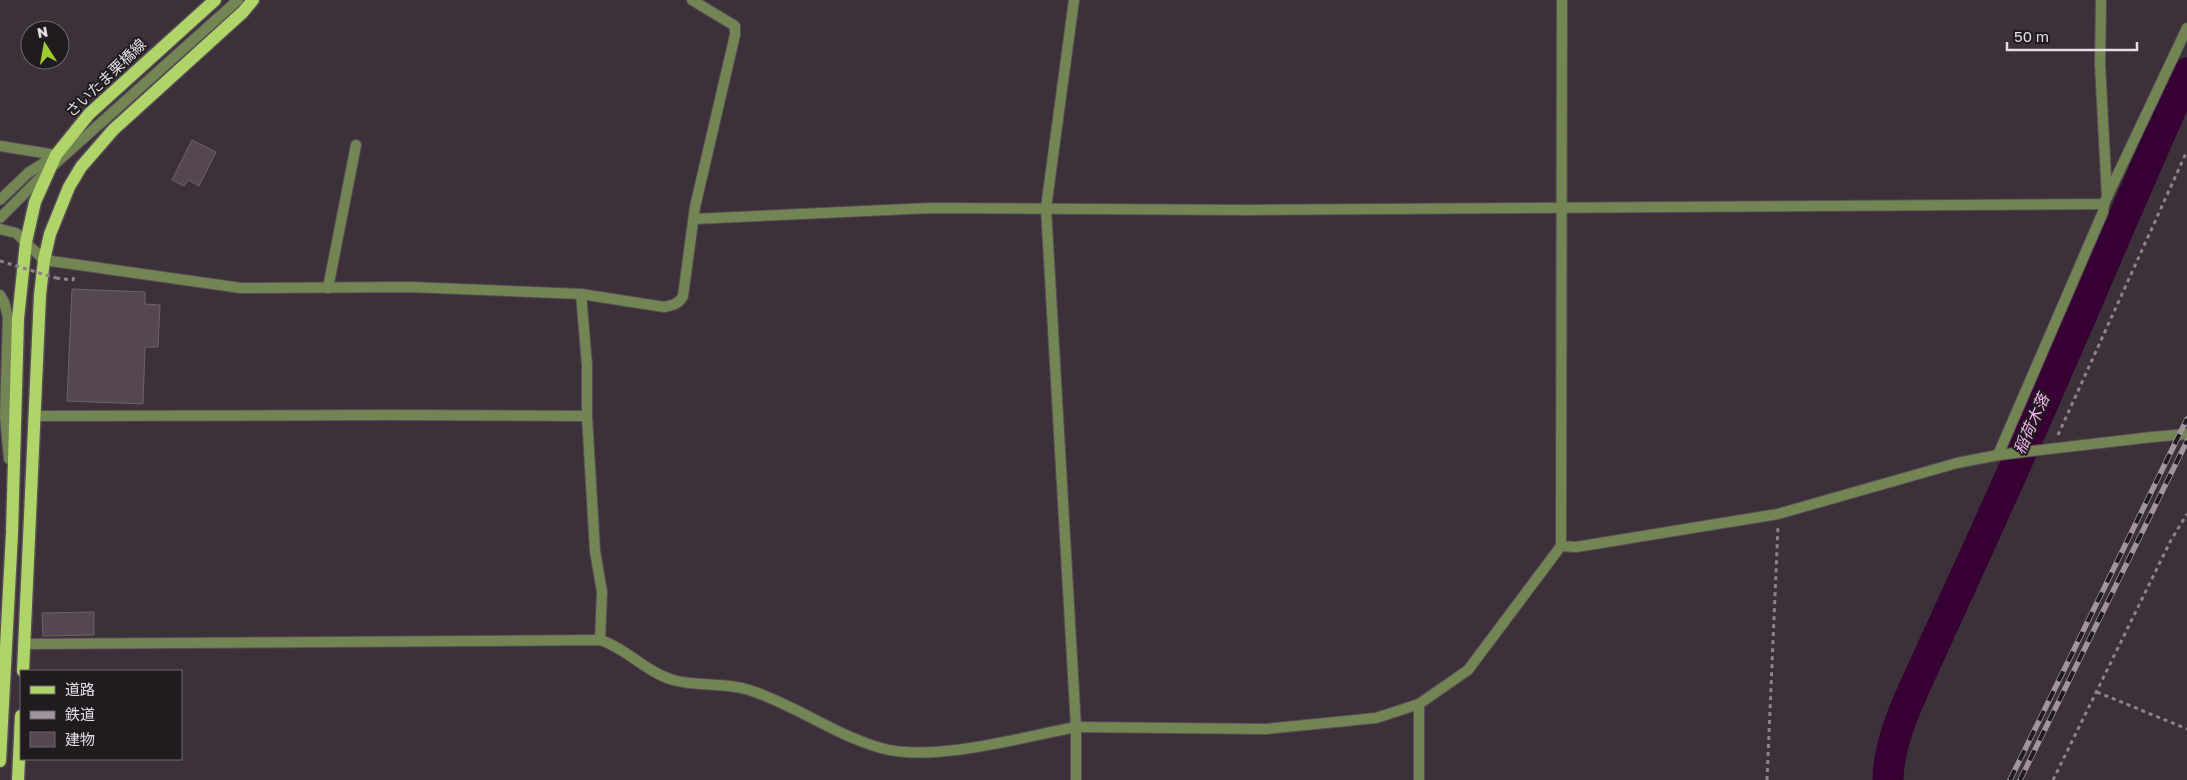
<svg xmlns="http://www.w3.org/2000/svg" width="2187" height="780" viewBox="0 0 2187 780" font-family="'Golos Text','Noto Sans JP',sans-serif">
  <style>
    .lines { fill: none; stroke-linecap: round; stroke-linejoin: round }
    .river { stroke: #360033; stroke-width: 31 }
    .building { fill: #544752; stroke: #6e616c }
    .service-casing { stroke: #574d56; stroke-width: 12 }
    .minor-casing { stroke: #574d56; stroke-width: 12 }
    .tertiary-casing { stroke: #574d56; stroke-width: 12 }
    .primary-casing { stroke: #574d56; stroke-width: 15 }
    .path { stroke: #8d838c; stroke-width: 3; stroke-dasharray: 4 4; stroke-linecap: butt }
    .service { stroke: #738553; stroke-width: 10 }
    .minor { stroke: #738553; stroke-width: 10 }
    .tertiary { stroke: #738553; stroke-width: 10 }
    .primary { stroke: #afd468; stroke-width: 12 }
    .rail-casing { stroke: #9f959e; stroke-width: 5.5 }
    .rail { stroke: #201b1f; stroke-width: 4; stroke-dasharray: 11; stroke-linecap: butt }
    .path-bridge { stroke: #8d838c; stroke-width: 3; stroke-dasharray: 4 4; stroke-linecap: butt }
    .labels { text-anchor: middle; stroke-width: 4; stroke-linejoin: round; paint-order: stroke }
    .street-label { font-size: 15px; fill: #e5dde4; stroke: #201b1f }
    .water-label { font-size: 16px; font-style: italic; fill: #f6b1ed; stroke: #201b1f }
  </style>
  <rect width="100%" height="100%" fill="#3c313b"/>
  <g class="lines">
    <path class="river" d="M1888 780C1889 734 1914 690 1932 649 1952 605 1973 560 1993 515 2060 369 2121 220 2187 73"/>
  </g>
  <g class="building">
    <polygon points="192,140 216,152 199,186 188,180 184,186 172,180"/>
    <polygon points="72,289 145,292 145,304 160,305 158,347 145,347 143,404 67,401"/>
    <polygon points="94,612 94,635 43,636 42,613"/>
  </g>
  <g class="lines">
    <defs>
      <g id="service">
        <polyline points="2107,197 2187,28"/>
        <polyline points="581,294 587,365 587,416 595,551 602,592 600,640"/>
        <polyline points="389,415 587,416"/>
        <polyline points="2152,437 2187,434"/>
        <polyline points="1998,455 2103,212 2104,204"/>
        <path d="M25 644 600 640C626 648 646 672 673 680 698 687 727 682 752 691 797 706 835 735 881 748 933 763 1022 737 1076 727"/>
      </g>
      <g id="minor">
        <polyline points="1074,0 1046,208 1076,727 1076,780"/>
        <polyline points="0,146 56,155"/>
        <polyline points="694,219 931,208 1246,210 2104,204 2107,197 2100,64 2101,0"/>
        <path d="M44 260 241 288 410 287 581 294 664 307C673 305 679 304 683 296L695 207 735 35V26L692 0"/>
        <polyline points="328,288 356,145"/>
        <polyline points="36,416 389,415"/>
        <polyline points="1561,546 1576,547 1778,514 1957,463 1998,455 2152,437"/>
        <polyline points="1419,704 1419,780"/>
        <polyline points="1076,727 1266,729 1376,718 1419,704 1468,670 1561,546 1562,0"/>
      </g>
      <g id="tertiary">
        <polyline points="0,200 28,173 56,155"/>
        <polyline points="0,218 47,171 238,0"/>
        <polyline points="0,229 16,233 44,260"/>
        <polyline points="0,295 4,302 8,317 5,416 9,459"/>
      </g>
      <g id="primary">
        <polyline points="23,671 40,295 44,260 50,234 69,187 81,167 113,130 243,12 253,0"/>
        <polyline points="0,761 12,533 18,319 26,242 35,202 56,155 89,114 215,0"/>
        <polyline points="18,780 21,716"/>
      </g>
    </defs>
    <use href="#service" class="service-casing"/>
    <use href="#minor" class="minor-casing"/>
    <use href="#tertiary" class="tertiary-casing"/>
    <use href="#primary" class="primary-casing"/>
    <g class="path">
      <polyline points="56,278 73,280 74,277"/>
      <polyline points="2058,435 2187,151"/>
      <polyline points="2097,692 2187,729"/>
      <polyline points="1767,780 1778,526"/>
      <polyline points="2053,780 2171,540 2187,514"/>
    </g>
    <use href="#service" class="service"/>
    <use href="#minor" class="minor"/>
    <use href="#tertiary" class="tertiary"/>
    <use href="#primary" class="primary"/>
    <defs>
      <g id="rail">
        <polyline points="2010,780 2187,419"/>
        <polyline points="2020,780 2187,441"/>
      </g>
    </defs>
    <use href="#rail" class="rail-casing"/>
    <use href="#rail" class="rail"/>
    <polyline class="path-bridge" points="0,261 56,278"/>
  </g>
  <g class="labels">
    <g class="street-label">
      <text transform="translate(106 78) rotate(-44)" y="5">さいたま栗橋線</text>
    </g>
    <g class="water-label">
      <text transform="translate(2031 424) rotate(-66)" y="6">稲荷木落</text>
    </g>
  </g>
  <rect x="20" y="670" width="162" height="90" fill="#201b1f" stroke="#6f696e"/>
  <rect x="30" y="686" width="25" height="8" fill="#afd468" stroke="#6f696e"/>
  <text x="65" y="695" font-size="15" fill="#e5dde4">道路</text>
  <rect x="30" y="711" width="25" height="8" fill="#9f959e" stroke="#6f696e"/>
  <text x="65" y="720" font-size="15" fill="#e5dde4">鉄道</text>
  <rect x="30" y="732" width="25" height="15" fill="#544752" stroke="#6f696e"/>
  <text x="65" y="745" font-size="15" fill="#e5dde4">建物</text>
  <g transform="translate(45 45) rotate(349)"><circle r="24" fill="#201b1f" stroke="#6f696e"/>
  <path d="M0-4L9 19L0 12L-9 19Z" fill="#9dca2f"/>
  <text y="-8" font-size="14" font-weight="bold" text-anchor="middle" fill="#e5dde4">N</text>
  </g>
  <path d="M2007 42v8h130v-8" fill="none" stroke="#e5dde4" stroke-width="2.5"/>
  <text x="2014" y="42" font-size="15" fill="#e5dde4" stroke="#201b1f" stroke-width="4" paint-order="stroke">50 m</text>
</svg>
